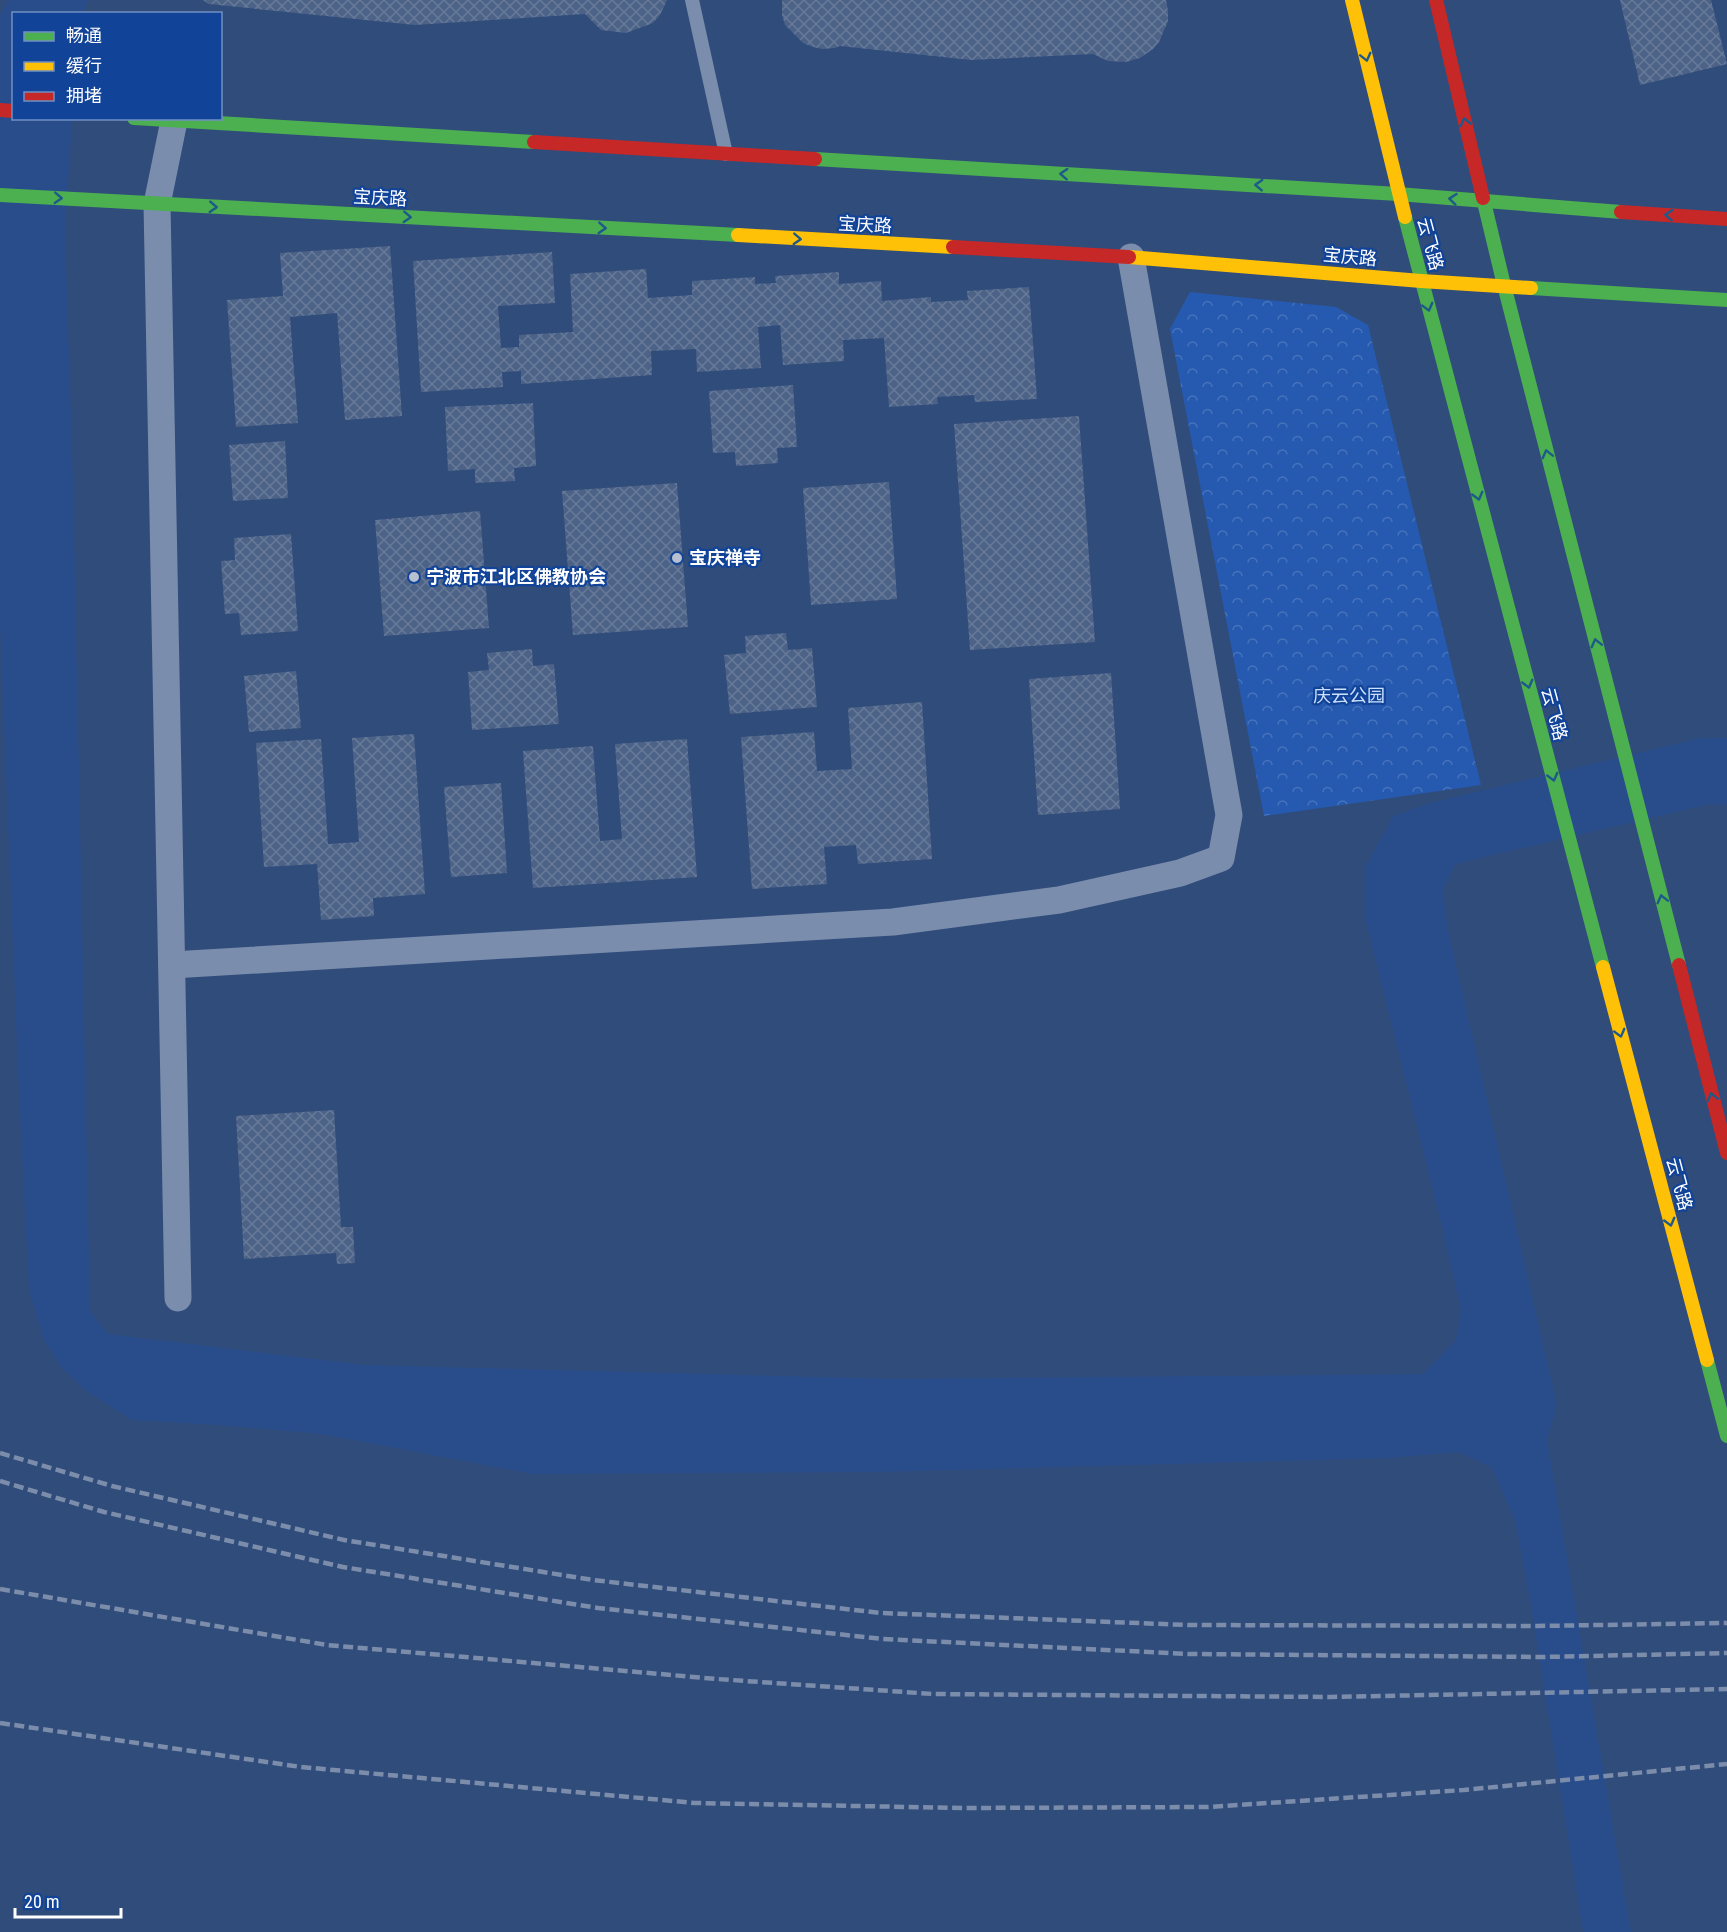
<svg xmlns="http://www.w3.org/2000/svg" width="1727" height="1932" viewBox="0 0 1727 1932" font-family="'Roboto Condensed','Noto Sans SC',sans-serif">
  <style>
    .park { fill: url(#park-crowns) }
    .water { fill: #294d8b }
    .building { fill: url(#building-cross-hatch) }
    .lines { fill: none; stroke-linecap: round; stroke-linejoin: round }
    .lane { stroke: #7a8dad; stroke-width: 14 }
    .street { stroke: #7a8dad; stroke-width: 27 }
    .fast { stroke: #4caf50; stroke-width: 14 }
    .slow { stroke: #ffc107; stroke-width: 14 }
    .jam { stroke: #c62828; stroke-width: 14 }
    .rail { stroke: #7b8dab; stroke-width: 4.5; stroke-dasharray: 10 4.5; stroke-linecap: butt }
    .oneway { stroke: #1d598a }
    .poi-dot { fill: #b7c0d0; stroke: #149; stroke-width: 2 }
    .labels { text-anchor: middle; stroke-width: 4.5; stroke-linejoin: round; paint-order: stroke }
    .street-label { font-size: 18px; fill: #fff; stroke: #149 }
    .poi-label { font-size: 18px; font-weight: bold; fill: #fff; stroke: #149; text-anchor: start }
    .park-label { font-size: 18px; fill: #cbdffe; stroke: #149 }
  </style>
  <defs>
    <pattern id="park-crowns" width="20" height="18" patternUnits="userSpaceOnUse" patternTransform="scale(1.5)"><rect width="20" height="18" fill="#255ab0"/><path d="M2 6a3 3 0 1 1 6 0M12 15a3 3 0 1 1 6 0" fill="none" stroke="#4673bc"/></pattern>
    <pattern id="building-cross-hatch" width="8" height="8" patternUnits="userSpaceOnUse" patternTransform="scale(1.5)"><rect width="8" height="8" fill="#4c6287"/><path d="M0 0l8 8M0 8l8-8" fill="none" stroke="#677a99"/></pattern>
  </defs>
  <rect width="100%" height="100%" fill="#304c7a"/>
  <polygon class="park" points="1190,292 1336,307 1368,325 1481,785 1264,816 1170,329"/>
  <polygon class="water" points="9,0 88,0 83,13 14,14 14,118 72,119 65,232 73,483 90,1311 108,1334 364,1365 895,1379 1423,1374 1456,1340 1461,1310 1442,1227 1366,922 1365,868 1393,816 1430,803 1700,738 1727,738 1727,805 1710,804 1455,864 1443,889 1447,925 1557,1405 1547,1440 1631,1932 1583,1932 1530,1600 1515,1520 1491,1467 1458,1452 1388,1458 878,1472 533,1474 321,1434 219,1425 132,1420 86,1391 61,1367 43,1338 29,1290 19,1095 0,623 0,15"/>
  <g class="building">
    <polygon points="203,0 667,0 660,15 653,23 626,33 601,30 585,14 415,25 228,6 209,4"/>
    <polygon points="782,0 1166,0 1168,11 1168,21 1159,42 1153,49 1140,58 1126,62 1108,61 1093,54 971,60 840,46 835,48 822,49 813,47 803,43 785,25 782,15"/>
    <polygon points="1620,0 1711,0 1727,64 1640,85"/>
    <polygon points="390,246 402,416 345,420 337,313 290,317 298,423 236,427 227,300 283,296 280,253"/>
    <polygon points="552,252 555,303 498,306 501,348 519,347 519,335 573,332 570,274 646,269 648,298 692,295 692,281 755,277 755,284 776,283 775,276 839,272 839,284 881,281 882,301 931,297 931,302 968,300 967,291 1029,287 1037,399 975,402 974,395 937,397 938,404 889,407 884,338 843,340 844,361 783,365 780,325 758,327 761,368 697,372 696,349 651,351 652,375 521,384 521,371 502,372 503,387 421,392 413,261"/>
    <polygon points="793,385 797,447 777,448 778,463 736,466 735,452 713,453 709,391"/>
    <polygon points="533,403 536,466 514,468 515,481 475,483 475,469 448,471 445,407"/>
    <polygon points="1079,416 1095,642 970,650 954,424"/>
    <polygon points="285,441 288,498 233,501 229,445"/>
    <polygon points="889,482 897,599 811,605 803,488"/>
    <polygon points="677,483 688,627 573,635 562,491"/>
    <polygon points="480,511 489,628 384,636 375,520"/>
    <polygon points="291,534 298,631 241,635 239,613 225,614 221,561 235,560 234,538"/>
    <polygon points="786,633 788,650 812,648 817,707 730,714 724,655 746,653 745,636"/>
    <polygon points="532,649 533,666 554,664 559,724 472,730 468,672 489,670 487,653"/>
    <polygon points="296,671 301,728 249,732 244,676"/>
    <polygon points="1111,673 1120,809 1038,815 1029,679"/>
    <polygon points="922,702 932,859 858,864 856,845 824,847 827,884 752,889 741,737 814,732 817,771 852,769 848,708"/>
    <polygon points="414,734 425,894 373,898 374,916 321,920 317,864 264,867 256,743 321,739 328,844 359,842 352,738"/>
    <polygon points="687,739 697,877 533,888 523,751 593,746 600,841 622,839 615,744"/>
    <polygon points="501,783 507,873 451,877 444,787"/>
    <polygon points="334,1110 341,1227 353,1227 355,1263 337,1264 336,1253 244,1259 236,1116"/>
  </g>
  <g class="lines">
    <polyline class="lane" points="692,0 726,154"/>
    <g class="street">
      <polyline points="174,121 157,204 178,1298"/>
      <polyline points="172,965 893,922 1059,900 1180,873 1221,858 1229,815 1131,257"/>
    </g>
    <g class="fast">
      <polyline points="134,118 534,142"/>
      <polyline points="815,159 1398,194 1621,212"/>
      <polyline points="0,195 738,235"/>
      <polyline points="1483,198 1504,285 1679,965"/>
      <polyline points="1405,217 1603,967"/>
      <polyline points="1531,288 1727,300"/>
      <polyline points="1707,1360 1727,1436"/>
    </g>
    <g class="slow">
      <polyline points="1352,0 1405,217"/>
      <polyline points="738,235 953,247"/>
      <polyline points="1129,257 1421,281 1531,288"/>
      <polyline points="1603,967 1707,1360"/>
    </g>
    <g class="jam">
      <polyline points="1436,0 1483,198"/>
      <polyline points="0,110 14,111"/>
      <polyline points="534,142 815,159"/>
      <polyline points="1621,212 1727,219"/>
      <polyline points="953,247 1129,257"/>
      <polyline points="1679,965 1727,1153"/>
    </g>
    <g class="rail">
      <polyline points="0,1453 112,1486 344,1540 593,1580 881,1613 1188,1625 1537,1626 1727,1623"/>
      <polyline points="0,1481 104,1512 343,1567 598,1608 883,1639 1189,1654 1543,1657 1727,1653"/>
      <polyline points="0,1589 327,1645 717,1679 933,1694 1331,1697 1727,1689"/>
      <polyline points="0,1723 301,1767 695,1803 964,1808 1208,1807 1464,1790 1727,1764"/>
    </g>
  </g>
  <defs><path id="oneway-chevron" d="M-2-3.5L2.5 0L-2 3.5" fill="none" stroke-width="1.6" stroke-linecap="round" stroke-linejoin="round" transform="scale(1.5)"/></defs>
  <g class="oneway">
    <use href="#oneway-chevron" transform="translate(1366 57) rotate(76)"/>
    <use href="#oneway-chevron" transform="translate(1465 122) rotate(-103)"/>
    <use href="#oneway-chevron" transform="translate(1064 174) rotate(-177)"/>
    <use href="#oneway-chevron" transform="translate(1259 185) rotate(-177)"/>
    <use href="#oneway-chevron" transform="translate(58 198) rotate(3)"/>
    <use href="#oneway-chevron" transform="translate(1453 199) rotate(-174)"/>
    <use href="#oneway-chevron" transform="translate(213 207) rotate(3)"/>
    <use href="#oneway-chevron" transform="translate(1669 215) rotate(-176)"/>
    <use href="#oneway-chevron" transform="translate(407 217) rotate(3)"/>
    <use href="#oneway-chevron" transform="translate(602 228) rotate(3)"/>
    <use href="#oneway-chevron" transform="translate(797 239) rotate(3)"/>
    <use href="#oneway-chevron" transform="translate(1428 307) rotate(75)"/>
    <use href="#oneway-chevron" transform="translate(1547 454) rotate(-104)"/>
    <use href="#oneway-chevron" transform="translate(1478 496) rotate(75)"/>
    <use href="#oneway-chevron" transform="translate(1596 643) rotate(-104)"/>
    <use href="#oneway-chevron" transform="translate(1528 684) rotate(75)"/>
    <use href="#oneway-chevron" transform="translate(1553 777) rotate(75)"/>
    <use href="#oneway-chevron" transform="translate(1662 899) rotate(-104)"/>
    <use href="#oneway-chevron" transform="translate(1620 1033) rotate(75)"/>
    <use href="#oneway-chevron" transform="translate(1712 1097) rotate(-104)"/>
    <use href="#oneway-chevron" transform="translate(1670 1222) rotate(75)"/>
  </g>
  <g class="poi-dot">
    <circle cx="677" cy="558" r="6"/>
    <circle cx="414" cy="577" r="6"/>
  </g>
  <g class="labels">
    <g class="street-label">
      <text transform="translate(380 198) rotate(3)" y="6">宝庆路</text>
      <text transform="translate(865 225) rotate(3)" y="6">宝庆路</text>
      <text transform="translate(1430 244) rotate(75)" y="6">云飞路</text>
      <text transform="translate(1350 257) rotate(5)" y="6">宝庆路</text>
      <text transform="translate(1554 714) rotate(75)" y="6">云飞路</text>
      <text transform="translate(1679 1184) rotate(75)" y="6">云飞路</text>
    </g>
    <g class="poi-label">
      <text x="689" y="564">宝庆禅寺</text>
      <text x="426" y="583">宁波市江北区佛教协会</text>
    </g>
    <g class="park-label">
      <text x="1349" y="702">庆云公园</text>
    </g>
  </g>
  <rect x="12" y="12" width="210" height="108" fill="#114499" stroke="#708fc2" stroke-width="1.5"/>
  <rect x="24" y="32" width="30" height="9" fill="#4caf50" stroke="#708fc2" stroke-width="1.5"/>
  <text x="66" y="42" font-size="18" fill="#ffffff">畅通</text>
  <rect x="24" y="62" width="30" height="9" fill="#ffc107" stroke="#708fc2" stroke-width="1.5"/>
  <text x="66" y="72" font-size="18" fill="#ffffff">缓行</text>
  <rect x="24" y="92" width="30" height="9" fill="#c62828" stroke="#708fc2" stroke-width="1.5"/>
  <text x="66" y="102" font-size="18" fill="#ffffff">拥堵</text>
  <path d="M15 1908v9h106v-9" fill="none" stroke="#ffffff" stroke-width="3"/>
  <text x="24" y="1908" font-size="18" fill="#ffffff" stroke="#114499" stroke-width="4.5" paint-order="stroke">20 m</text>
</svg>
